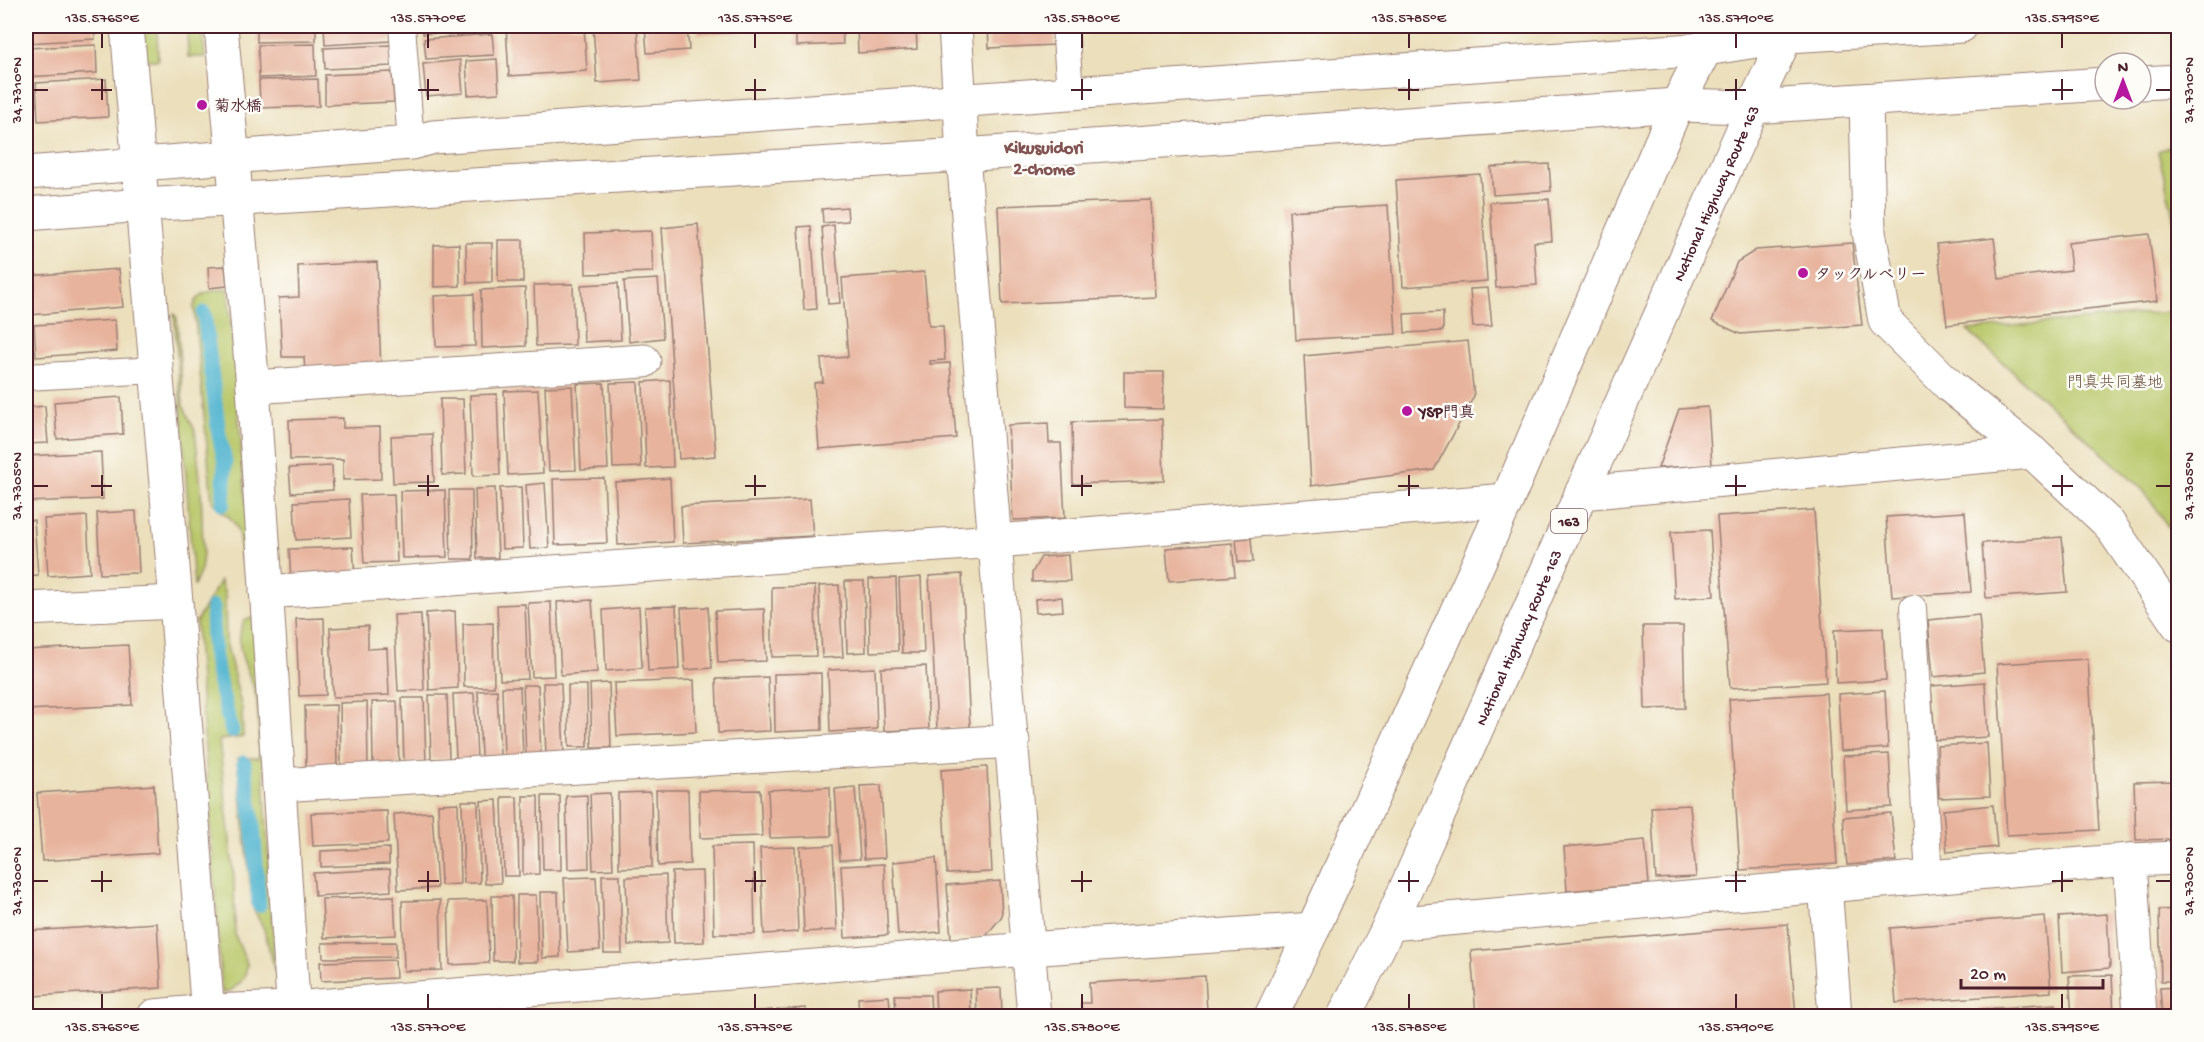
<svg xmlns="http://www.w3.org/2000/svg" width="2204" height="1042" viewBox="0 0 2204 1042" font-family="'Gochi Hand','Klee One',sans-serif">
  <style>
    .green { fill: #b9c86b; stroke: #82744b; stroke-width: 1.5 }
    .lines { fill: none; stroke-linecap: round; stroke-linejoin: round }
    .stream { stroke: #52b5d0; stroke-width: 15 }
    .building { fill: #e7b39d }
    .service-casing { stroke: #9a7f74; stroke-width: 28 }
    .minor-casing { stroke: #9a7f74; stroke-width: 35 }
    .tertiary-casing { stroke: #9a7f74; stroke-width: 35 }
    .trunk-casing { stroke: #9a7f74; stroke-width: 35 }
    .service { stroke: #fff; stroke-width: 26 }
    .minor { stroke: #fff; stroke-width: 33 }
    .tertiary { stroke: #fff; stroke-width: 33 }
    .trunk { stroke: #fff; stroke-width: 33 }
    .ticks { fill: none; stroke: #4a1f2b; stroke-width: 2 }
    .poi-dot { fill: #b5179e; stroke: #fdfcf7; stroke-width: 2 }
    .labels { text-anchor: middle; stroke-width: 5; stroke-linejoin: round; paint-order: stroke }
    .shield { fill: #fdfcf7; stroke: #806168; stroke-width: 1.5 }
    .shield-label { font-size: 15px; font-weight: bold; fill: #4a1f2b }
    .poi-label { font-size: 16px; font-weight: bold; fill: #4a1f2b; stroke: #fdfcf7; text-anchor: start }
    .street-label { font-size: 16px; fill: #4a1f2b; stroke: #fdfcf7 }
    .park-label { font-size: 16px; fill: #6b523e; stroke: #fdfcf7 }
    .neighbourhood-label { font-size: 18px; font-weight: bold; fill: #815353; stroke: #fdfcf7 }
    .neatline { fill: none; stroke: #4a1f2b; stroke-width: 2 }
    .ticks-label { font-size: 15px; text-anchor: middle; fill: #4a1f2b }
  </style>
  <rect width="100%" height="100%" fill="#fdfcf7"/>
  <filter id="ink" filterUnits="userSpaceOnUse"><feTurbulence type="fractalNoise" baseFrequency=".0167" numOctaves="2"/><feDisplacementMap in="SourceGraphic" scale="12" xChannelSelector="R" yChannelSelector="G"/><feConvolveMatrix kernelMatrix="1 2 1 2 8 2 1 2 1" color-interpolation-filters="sRGB"/></filter>
  <filter id="wash" filterUnits="userSpaceOnUse"><feTurbulence type="fractalNoise" baseFrequency=".008" numOctaves="4" result="noise"/><feDisplacementMap in="SourceGraphic" scale="24" xChannelSelector="R" yChannelSelector="G"/><feGaussianBlur stdDeviation="1.35" result="paint"/><feColorMatrix in="noise" values="0 0 0 0 0 0 0 0 0 0 0 0 0 0 0 0 0 1.4 0 .05"/><feComposite in="paint" operator="in"/></filter>
  <g filter="url(#wash)">
    <rect width="100%" height="100%" fill="#ebdfbc"/>
    <g class="green">
      <polygon points="138,26 157,26 158,60 144,60"/>
      <polygon points="187,26 202,26 205,57 188,57"/>
      <polygon points="2178,144 2178,237 2158,151"/>
      <path d="M228 289 252 575C232 555 245 546 236 526 231 515 218 511 212 501L194 306C199 290 214 291 228 289Z"/>
      <polygon points="2178,311 2178,541 2143,490 1967,330"/>
      <polygon points="174,314 177,318 183,405 195,431 201,488 203,552 201,570 194,586"/>
      <polygon points="220,581 225,595 226,642 242,709 243,737 219,740 234,878 235,935 247,964 245,976 239,984 230,991 222,993 196,622"/>
      <path d="M255 617 275 972 264 929 253 908 237 758H259C258 739 259 720 257 701 253 673 230 650 244 621Z"/>
    </g>
    <g class="lines">
      <g class="stream">
        <polyline points="204,313 219,435 225,462 223,504"/>
        <path d="M213 607C210 651 220 690 232 731"/>
        <polyline points="244,763 253,823 259,905"/>
      </g>
    </g>
    <g id="blocks">
      <g class="building">
        <polygon points="26,26 94,26 95,39 26,43"/>
        <polygon points="257,26 316,26 316,41 257,42"/>
        <polygon points="324,26 389,26 391,41 325,45"/>
        <polygon points="423,26 491,26 492,30 423,34"/>
        <polygon points="506,26 584,26 587,71 509,76"/>
        <polygon points="593,26 637,26 641,80 597,83"/>
        <polygon points="645,26 687,26 689,50 647,53"/>
        <polygon points="698,26 842,26 843,44 796,46 796,29 698,34"/>
        <polygon points="857,26 916,26 917,49 858,53"/>
        <polygon points="988,26 1054,26 1055,45 989,48"/>
        <polygon points="1158,26 1200,26 1200,27 1158,30"/>
        <polygon points="492,34 494,55 426,59 424,39"/>
        <polygon points="315,44 316,76 259,78 258,45"/>
        <polygon points="96,45 97,73 26,77 26,48"/>
        <polygon points="391,45 392,66 325,69 324,48"/>
        <polygon points="497,59 499,93 468,95 466,61"/>
        <polygon points="460,60 463,93 426,96 423,64"/>
        <polygon points="392,72 394,102 325,105 325,75"/>
        <polygon points="106,79 108,117 38,121 36,83"/>
        <polygon points="318,79 319,106 260,108 259,80"/>
        <polygon points="26,82 29,82 32,126 26,127"/>
        <polygon points="1549,164 1551,191 1493,195 1491,167"/>
        <polygon points="1480,174 1487,281 1403,287 1396,180"/>
        <polygon points="1549,199 1552,241 1534,242 1537,285 1496,288 1490,202"/>
        <polygon points="1151,200 1156,297 1002,304 998,206"/>
        <polygon points="1388,205 1396,334 1296,340 1289,211"/>
        <polygon points="847,207 848,221 823,223 822,209"/>
        <polygon points="698,224 716,456 679,459 662,228"/>
        <polygon points="834,225 840,303 828,304 822,227"/>
        <polygon points="811,226 817,309 804,310 798,227"/>
        <polygon points="651,231 653,272 586,274 585,233"/>
        <polygon points="2149,234 2157,301 1947,325 1937,244 1994,238 1999,279 2071,270 2068,243"/>
        <rect x="498" y="240" width="25" height="42"/>
        <polygon points="466,243 492,243 492,282 467,283"/>
        <polygon points="1852,243 1862,325 1740,334 1712,321 1737,262 1756,250"/>
        <polygon points="459,244 460,286 434,287 434,245"/>
        <polygon points="377,262 381,370 305,373 304,357 282,357 279,298 299,297 298,266"/>
        <polygon points="225,266 227,286 209,288 208,267"/>
        <polygon points="119,269 123,307 30,315 27,276"/>
        <polygon points="924,272 929,326 943,326 945,360 930,361 930,364 950,363 956,438 819,449 814,383 823,382 821,359 848,357 842,278"/>
        <polygon points="658,279 663,338 629,342 624,281"/>
        <polygon points="618,283 621,340 584,342 581,285"/>
        <polygon points="573,284 575,345 536,346 534,285"/>
        <polygon points="525,288 526,346 482,348 481,290"/>
        <polygon points="1488,288 1492,326 1473,327 1470,289"/>
        <polygon points="474,294 475,346 436,347 434,296"/>
        <polygon points="1443,312 1443,331 1405,333 1404,314"/>
        <polygon points="115,320 117,351 36,357 34,325"/>
        <polygon points="1468,341 1474,396 1434,470 1311,486 1304,356"/>
        <polygon points="1124,372 1164,372 1163,409 1124,408"/>
        <polygon points="670,380 673,467 646,468 643,382"/>
        <polygon points="638,382 641,467 613,468 610,383"/>
        <polygon points="604,383 608,469 581,470 577,384"/>
        <polygon points="572,386 576,470 549,471 545,387"/>
        <polygon points="538,390 543,473 508,475 504,391"/>
        <polygon points="497,394 500,475 473,476 470,395"/>
        <polygon points="121,397 123,434 57,439 54,402"/>
        <polygon points="440,399 463,399 466,474 442,475"/>
        <polygon points="45,406 48,443 26,444 26,408"/>
        <polygon points="1708,407 1712,465 1658,468 1679,409"/>
        <polygon points="343,418 343,428 380,427 381,479 343,480 343,459 290,460 289,420"/>
        <polygon points="1162,419 1164,481 1073,484 1072,422"/>
        <polygon points="1048,423 1049,443 1061,443 1065,518 1013,520 1008,425"/>
        <polygon points="432,434 434,482 393,483 391,436"/>
        <polygon points="101,452 103,499 26,502 26,456"/>
        <polygon points="332,466 333,490 291,493 289,468"/>
        <polygon points="604,478 607,543 555,545 553,479"/>
        <polygon points="670,478 673,542 618,545 615,482"/>
        <polygon points="545,483 549,548 530,549 526,485"/>
        <polygon points="521,487 523,548 502,549 500,488"/>
        <polygon points="495,488 498,558 477,558 475,489"/>
        <polygon points="445,490 447,557 402,558 400,491"/>
        <polygon points="449,490 472,490 473,559 451,559"/>
        <polygon points="394,494 397,562 364,563 360,495"/>
        <polygon points="349,499 351,537 296,540 294,502"/>
        <polygon points="810,499 813,536 683,543 681,506"/>
        <polygon points="1814,510 1826,682 1730,688 1717,516"/>
        <polygon points="136,511 139,573 100,574 97,513"/>
        <polygon points="1965,512 1971,592 1892,597 1886,517"/>
        <polygon points="87,516 90,573 48,576 44,519"/>
        <polygon points="34,520 38,575 26,576 26,521"/>
        <polygon points="1710,530 1714,596 1675,599 1671,532"/>
        <polygon points="2062,537 2067,592 1986,598 1982,543"/>
        <polygon points="1251,538 1253,562 1238,562 1236,539"/>
        <polygon points="1232,543 1235,576 1169,581 1166,548"/>
        <polygon points="353,547 355,577 291,579 289,549"/>
        <polygon points="1068,555 1070,581 1032,582 1032,573 1041,557"/>
        <polygon points="962,574 970,727 937,729 929,576"/>
        <polygon points="921,577 924,653 902,653 899,579"/>
        <polygon points="896,578 898,651 870,652 869,579"/>
        <polygon points="845,581 864,581 866,652 847,653"/>
        <polygon points="839,585 843,657 822,658 819,586"/>
        <polygon points="815,586 816,656 772,657 772,587"/>
        <polygon points="1062,597 1063,611 1036,613 1035,599"/>
        <polygon points="592,600 597,672 561,675 557,602"/>
        <polygon points="551,602 554,676 532,677 528,603"/>
        <polygon points="525,604 528,679 500,680 497,605"/>
        <polygon points="676,606 679,669 648,671 645,607"/>
        <polygon points="639,607 642,668 606,671 603,610"/>
        <polygon points="708,607 712,668 685,670 681,608"/>
        <polygon points="764,609 766,661 718,663 715,611"/>
        <polygon points="455,611 458,688 429,690 426,613"/>
        <polygon points="421,614 424,690 398,691 394,615"/>
        <polygon points="1979,615 1984,672 1933,677 1928,620"/>
        <polygon points="324,618 326,695 299,696 296,619"/>
        <polygon points="493,623 494,687 464,687 463,624"/>
        <polygon points="368,626 368,649 387,648 389,695 333,697 330,628"/>
        <polygon points="1643,626 1683,626 1685,708 1645,709"/>
        <polygon points="1883,628 1886,680 1836,683 1834,630"/>
        <polygon points="128,645 132,705 26,710 26,650"/>
        <polygon points="2088,659 2099,830 2007,835 1997,664"/>
        <polygon points="926,666 929,729 884,731 881,668"/>
        <polygon points="875,668 877,729 830,732 828,670"/>
        <polygon points="821,673 822,730 775,732 774,674"/>
        <polygon points="768,677 770,731 718,733 716,679"/>
        <polygon points="694,680 696,732 617,736 614,683"/>
        <polygon points="1985,682 1988,737 1935,740 1931,686"/>
        <polygon points="543,683 561,683 564,755 546,756"/>
        <polygon points="609,683 611,748 592,748 590,684"/>
        <polygon points="523,685 538,685 541,756 526,756"/>
        <polygon points="568,685 587,685 588,747 569,747"/>
        <polygon points="502,687 520,687 523,756 504,757"/>
        <polygon points="497,690 500,756 481,756 478,691"/>
        <polygon points="1885,691 1888,748 1841,751 1838,694"/>
        <polygon points="474,693 477,759 456,759 453,694"/>
        <polygon points="1826,693 1837,864 1740,870 1729,699"/>
        <polygon points="429,695 447,695 449,759 431,759"/>
        <polygon points="402,698 424,698 426,763 404,763"/>
        <polygon points="397,701 399,765 373,766 372,702"/>
        <polygon points="367,702 368,766 341,767 340,703"/>
        <polygon points="336,705 337,769 306,769 305,706"/>
        <polygon points="1987,743 1990,796 1939,798 1937,746"/>
        <polygon points="1889,754 1892,807 1846,810 1843,756"/>
        <polygon points="987,767 992,872 947,874 941,770"/>
        <polygon points="2178,781 2178,839 2136,840 2134,782"/>
        <polygon points="154,785 158,853 42,861 37,793"/>
        <polygon points="881,785 885,858 864,859 860,786"/>
        <polygon points="830,787 831,836 770,838 768,790"/>
        <polygon points="855,787 860,859 840,860 835,789"/>
        <polygon points="656,790 688,790 690,864 658,866"/>
        <polygon points="760,790 762,836 700,838 699,791"/>
        <polygon points="651,792 652,867 619,868 618,793"/>
        <polygon points="610,793 613,869 593,870 590,794"/>
        <polygon points="587,795 589,868 568,869 566,796"/>
        <polygon points="523,796 538,796 539,874 523,875"/>
        <polygon points="542,796 560,796 561,870 543,870"/>
        <polygon points="502,797 517,797 519,876 504,876"/>
        <polygon points="497,800 501,883 485,884 481,801"/>
        <polygon points="462,801 478,801 480,883 464,883"/>
        <polygon points="458,803 460,884 441,885 438,804"/>
        <polygon points="1690,805 1696,877 1656,879 1651,807"/>
        <polygon points="1993,805 1997,847 1947,852 1943,810"/>
        <polygon points="387,811 388,843 313,846 311,813"/>
        <polygon points="432,812 437,888 398,890 394,814"/>
        <polygon points="1891,813 1896,861 1847,865 1843,817"/>
        <polygon points="1645,840 1649,884 1567,891 1564,847"/>
        <polygon points="753,845 755,934 714,934 712,846"/>
        <polygon points="833,845 837,930 804,932 800,847"/>
        <polygon points="795,847 798,932 764,934 760,848"/>
        <polygon points="389,848 389,864 321,867 321,851"/>
        <polygon points="936,858 941,932 898,935 893,862"/>
        <polygon points="884,864 888,935 845,938 841,866"/>
        <polygon points="390,869 391,891 315,896 313,873"/>
        <polygon points="702,871 704,942 674,943 672,872"/>
        <polygon points="602,875 620,875 622,953 604,953"/>
        <polygon points="666,875 668,943 628,945 626,877"/>
        <polygon points="596,877 600,950 568,952 564,878"/>
        <polygon points="1000,881 1002,916 985,937 951,939 947,885"/>
        <polygon points="540,892 558,892 560,957 542,958"/>
        <polygon points="517,895 536,895 538,962 517,962"/>
        <polygon points="394,896 396,935 324,938 322,899"/>
        <polygon points="492,896 512,896 513,961 493,961"/>
        <polygon points="440,900 442,970 404,971 402,901"/>
        <polygon points="487,900 489,963 450,965 448,901"/>
        <polygon points="2178,909 2178,981 2161,981 2159,910"/>
        <polygon points="2107,914 2110,968 2062,972 2059,917"/>
        <polygon points="2045,916 2051,992 1896,1003 1890,928"/>
        <polygon points="157,923 161,988 33,996 28,931"/>
        <polygon points="1788,924 1796,1016 1476,1016 1471,951"/>
        <polygon points="396,942 396,957 323,958 322,943"/>
        <polygon points="395,960 396,978 321,981 320,962"/>
        <polygon points="2112,975 2114,1016 2072,1016 2069,976"/>
        <polygon points="1205,976 1207,1012 1187,1014 1187,1016 1082,1016 1081,1003 1090,1003 1089,983"/>
        <polygon points="2178,987 2178,1016 2162,1016 2160,988"/>
        <polygon points="1001,988 1002,1016 977,1016 976,989"/>
        <polygon points="970,989 971,1016 936,1016 935,991"/>
        <polygon points="895,995 930,995 931,1016 896,1016"/>
        <polygon points="889,996 891,1016 859,1016 858,998"/>
        <polygon points="2056,1004 2057,1016 1884,1016 1884,1015"/>
        <polygon points="806,1008 806,1016 777,1016 777,1010"/>
        <polygon points="772,1010 773,1016 738,1016 738,1013"/>
        <polygon points="850,1012 850,1016 817,1016 817,1015"/>
      </g>
    </g>
  </g>
  <g filter="url(#ink)">
    <use href="#blocks" fill-opacity="0" stroke="#9a7f74" stroke-width="1.5"/>
    <g class="lines">
      <defs>
        <g id="service">
          <polyline points="402,26 411,143"/>
          <polyline points="1065,26 1070,91"/>
          <polyline points="26,377 157,370"/>
          <polyline points="1913,608 1929,877"/>
        </g>
        <g id="minor">
          <polyline points="127,26 176,602 208,1016"/>
          <polyline points="221,26 253,387 294,1016"/>
          <polyline points="955,26 963,155 1034,1016"/>
          <polyline points="1866,100 1869,232 1885,321 1951,387 2032,452 2109,524 2178,625"/>
          <polyline points="253,387 644,361"/>
          <polyline points="1581,493 2032,452"/>
          <polyline points="266,592 996,541 1507,500"/>
          <polyline points="26,609 176,602"/>
          <polyline points="279,785 1013,741"/>
          <polyline points="2130,860 2140,1016"/>
          <polyline points="1825,885 1835,1016"/>
          <polyline points="1390,924 1929,877 2130,860 2178,858"/>
          <polyline points="154,1016 208,1011 293,1008 1028,949 1313,929"/>
        </g>
        <g id="tertiary">
          <polyline points="2141,83 2178,81"/>
          <polyline points="26,173 411,143 433,137 1706,49 1787,36 1961,26"/>
          <polyline points="26,214 143,205 963,155 1677,105 1753,107 2105,84"/>
        </g>
        <g id="trunk">
          <polyline points="1271,1016 1313,929 1507,500 1677,105 1717,26"/>
          <path id="s1" d="M1344 1016 1390 924 1753 107 1791 26"/>
        </g>
      </defs>
      <use href="#service" class="service-casing"/>
      <use href="#minor" class="minor-casing"/>
      <use href="#tertiary" class="tertiary-casing"/>
      <use href="#trunk" class="trunk-casing"/>
      <use href="#service" class="service"/>
      <use href="#minor" class="minor"/>
      <use href="#tertiary" class="tertiary"/>
      <use href="#trunk" class="trunk"/>
    </g>
  </g>
  <path class="ticks" d="M102 33V48M428 33V48M755 33V48M1082 33V48M1409 33V48M1736 33V48M2062 33V48M102 79V100M428 79V100M755 79V100M1082 79V100M1409 79V100M1736 79V100M2062 79V100M33 90H48M91 90H112M418 90H439M745 90H766M1071 90H1092M1398 90H1419M1725 90H1746M2052 90H2073M2156 90H2171M102 475V496M428 475V496M755 475V496M1082 475V496M1409 475V496M1736 475V496M2062 475V496M33 486H48M91 486H112M418 486H439M745 486H766M1071 486H1092M1398 486H1419M1725 486H1746M2052 486H2073M2156 486H2171M102 871V892M428 871V892M755 871V892M1082 871V892M1409 871V892M1736 871V892M2062 871V892M33 881H48M91 881H112M418 881H439M745 881H766M1071 881H1092M1398 881H1419M1725 881H1746M2052 881H2073M2156 881H2171M102 994V1009M428 994V1009M755 994V1009M1082 994V1009M1409 994V1009M1736 994V1009M2062 994V1009"/>
  <g class="poi-dot">
    <circle cx="202" cy="105" r="6"/>
    <circle cx="1803" cy="273" r="6"/>
    <circle cx="1407" cy="411" r="6"/>
  </g>
  <g class="labels">
    <rect class="shield" x="1551" y="509" width="36" height="24" rx="4.5"/>
    <g class="shield-label">
      <text x="1569" y="526">163</text>
    </g>
    <g class="poi-label">
      <text x="214" y="111">菊水橋</text>
      <text x="1815" y="279">タックルベリー</text>
      <text x="1419" y="417">YSP門真</text>
    </g>
    <g class="street-label">
      <text dy="6" stroke="none"><textPath href="#s1" startOffset="903">National Highway Route 163</textPath></text>
      <text dy="6" stroke="none"><textPath href="#s1" startOffset="417">National Highway Route 163</textPath></text>
    </g>
    <g class="park-label">
      <text x="2115" y="387">門真共同墓地</text>
    </g>
    <g class="neighbourhood-label">
      <text x="1044" y="153">Kikusuidori<tspan x="1044" dy="21">2-chome</tspan></text>
    </g>
  </g>
  <rect width="2204" height="1042" fill="none" stroke="#fdfcf7" stroke-width="66"/>
  <g transform="translate(2123 81)"><circle r="28" fill="#fdfcf7" stroke="#b5a4a5" stroke-width="1.5"/>
  <path d="M0-4.5L10 22L0 15L-10 22Z" fill="#b5179e"/>
  <text y="-9" font-size="16" font-weight="bold" text-anchor="middle" fill="#4a1f2b">N</text>
  </g>
  <path d="M1961 979v9h142v-9" fill="none" stroke="#4a1f2b" stroke-width="3"/>
  <text x="1970" y="979" font-size="18" fill="#4a1f2b" stroke="#fdfcf7" stroke-width="4.5" paint-order="stroke">20 m</text>
  <rect x="33" y="33" width="2138" height="976" class="neatline"/>
  <g class="ticks-label">
    <text x="102" y="22">135.5765°E</text>
    <text x="428" y="22">135.5770°E</text>
    <text x="755" y="22">135.5775°E</text>
    <text x="1082" y="22">135.5780°E</text>
    <text x="1409" y="22">135.5785°E</text>
    <text x="1736" y="22">135.5790°E</text>
    <text x="2062" y="22">135.5795°E</text>
    <text transform="translate(16 90) rotate(-90)" y="5">34.7310°N</text>
    <text transform="translate(2188 90) rotate(-90)" y="5">34.7310°N</text>
    <text transform="translate(16 486) rotate(-90)" y="5">34.7305°N</text>
    <text transform="translate(2188 486) rotate(-90)" y="5">34.7305°N</text>
    <text transform="translate(16 881) rotate(-90)" y="5">34.7300°N</text>
    <text transform="translate(2188 881) rotate(-90)" y="5">34.7300°N</text>
    <text x="102" y="1031">135.5765°E</text>
    <text x="428" y="1031">135.5770°E</text>
    <text x="755" y="1031">135.5775°E</text>
    <text x="1082" y="1031">135.5780°E</text>
    <text x="1409" y="1031">135.5785°E</text>
    <text x="1736" y="1031">135.5790°E</text>
    <text x="2062" y="1031">135.5795°E</text>
  </g>
</svg>
